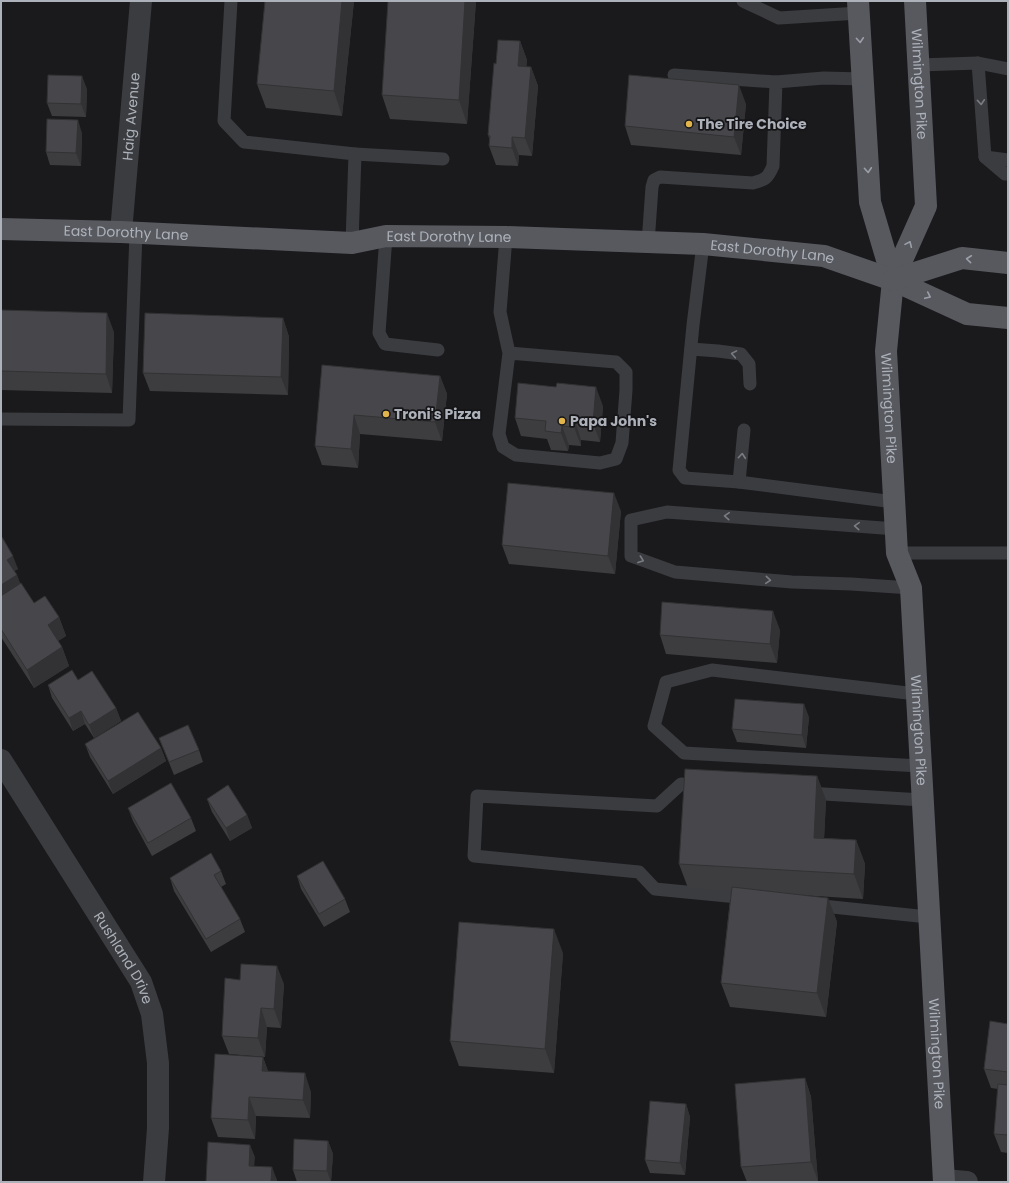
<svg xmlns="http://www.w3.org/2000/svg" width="1009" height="1183" viewBox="0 0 1009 1183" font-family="Poppins,sans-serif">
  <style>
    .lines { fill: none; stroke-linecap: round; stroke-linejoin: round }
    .service { stroke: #3b3c40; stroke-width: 13 }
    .minor { stroke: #3b3c40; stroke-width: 22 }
    .primary { stroke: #57595f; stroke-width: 22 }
    .wall { fill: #3d3d40 }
    .shaded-wall { fill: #323234 }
    .building { fill: #47474b; stroke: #323234 }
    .oneway { stroke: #9c9fa8 }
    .oneway2 { stroke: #7a7c83 }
    .poi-dot { fill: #e1b54c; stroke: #151517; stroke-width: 1.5 }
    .labels { text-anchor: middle; stroke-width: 3.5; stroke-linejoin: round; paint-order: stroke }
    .street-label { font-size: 14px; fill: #adb1ba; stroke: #151517 }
    .poi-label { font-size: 14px; font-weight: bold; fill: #adb1ba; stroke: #151517; text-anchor: start }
  </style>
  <rect width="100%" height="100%" fill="#1a1a1c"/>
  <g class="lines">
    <g class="service">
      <polyline points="231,1 224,121 244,142 355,154 352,243"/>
      <polyline points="743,1 779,18 859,13"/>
      <polyline points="978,63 985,157 1005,174 1008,174"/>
      <polyline points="919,65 978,63 1008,69"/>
      <polyline points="674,75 776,82"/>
      <polyline points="355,154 443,159"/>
      <polyline points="985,157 1008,160"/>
      <polyline points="386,236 379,333 385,344 438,350"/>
      <polyline points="506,237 500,312 509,353 499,434 503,447 516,455 600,463 616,459 622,443 626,390 626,372 616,362 509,353"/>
      <path d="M648 243 652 187 654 180 660 177 753 183C765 180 768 178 773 166L776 82 824 78 863 79"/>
      <polyline points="703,244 693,325 679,470 685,478 739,482 894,502"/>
      <polyline points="691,349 718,351 741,354 749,364 750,384"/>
      <polyline points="1,419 129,420 136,233"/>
      <polyline points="739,482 744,430"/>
      <polyline points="896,529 667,512 631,520 631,556 675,572 792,582 851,584 911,588"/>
      <polyline points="897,553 1008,553"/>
      <polyline points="916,694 712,670 666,682 654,726 684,753 920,766"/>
      <polyline points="700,786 681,784 657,806 477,796 474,856 639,872 655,889 748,898"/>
      <polyline points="808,793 922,800"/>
      <polyline points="813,905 928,917"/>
    </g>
    <g class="minor">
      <path id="s1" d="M121 232 141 1"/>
      <path id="s2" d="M1 760 141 982 152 1014 158 1063V1128L154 1182"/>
      <polyline points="944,1180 967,1182"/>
    </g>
    <g class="primary">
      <polyline points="858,1 870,202 893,280"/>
      <path id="s3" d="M915 1 926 206 893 280 886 351 897 553 911 588 944 1182"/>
      <path id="s4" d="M1 229 121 232 352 243 386 236 506 237 703 244 824 256 893 280 967 314 1008 318"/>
      <polyline points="893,280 962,258 1008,263"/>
    </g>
  </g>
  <g class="wall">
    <polygon points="265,1 354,1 342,116 266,108 257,84"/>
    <polygon points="476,1 467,124 390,119 382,95"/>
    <polygon points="520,41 527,60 526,67 531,67 538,86 532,156 519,155 518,166 496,165 489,146 490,141 488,135 496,64"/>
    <polygon points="87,89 86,117 52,116 47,103"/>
    <polygon points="746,104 741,155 631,145 625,126"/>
    <polygon points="82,133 81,166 50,165 46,152"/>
    <polygon points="1,310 114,332 112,393 1,390"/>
    <polygon points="283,318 289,337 288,395 150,391 143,373"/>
    <polygon points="322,365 440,376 447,394 442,441 360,434 358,468 322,465 315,446"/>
    <polygon points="603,406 600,442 581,440 581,446 569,445 568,451 551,450 547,439 521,436 515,418"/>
    <polygon points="621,511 615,574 509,564 502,545"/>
    <polygon points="1,538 18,569 14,571 17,575 20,584 34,603 59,617 66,636 58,641 62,647 69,666 34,688 1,637"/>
    <polygon points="780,630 777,663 666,654 660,635"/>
    <polygon points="78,680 116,708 121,721 94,738 85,724 73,731 52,698 48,685"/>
    <polygon points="809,717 806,748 737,742 732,729"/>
    <polygon points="159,738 199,750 203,762 174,775"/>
    <polygon points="85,744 161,748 166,761 113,794 90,757"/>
    <polygon points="817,776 826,800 824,838 856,840 865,864 863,899 799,895 828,898 837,922 826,1017 730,1007 721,983 731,891 688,888 679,864"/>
    <polygon points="207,799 247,815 252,828 230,841 212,812"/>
    <polygon points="128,808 191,818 196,831 152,856 133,821"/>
    <polygon points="221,871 226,884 221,887 240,919 245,932 211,952 174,891 170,878"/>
    <polygon points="297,876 345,899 350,912 324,927 301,889"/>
    <polygon points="563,953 554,1073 459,1066 450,1041"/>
    <polygon points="284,984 281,1028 267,1027 265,1057 229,1054 222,1036"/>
    <polygon points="1008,1024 1008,1153 1001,1152 994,1134 998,1089 991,1088 984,1069"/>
    <polygon points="263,1057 268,1071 311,1092 310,1118 256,1116 255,1139 218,1137 211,1118"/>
    <polygon points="805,1078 811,1097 818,1181 799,1182 747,1182 741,1167"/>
    <polygon points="686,1104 690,1117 685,1175 650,1173 645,1160"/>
    <polygon points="328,1141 333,1154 331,1182 297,1182 293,1170"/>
  </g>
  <g class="shaded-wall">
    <polygon points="342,1 354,1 342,116 334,91"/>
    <polygon points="465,1 476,1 467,124 459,100"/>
    <polygon points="520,41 527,60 525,85 518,66"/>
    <polygon points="531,67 538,86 532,156 525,138"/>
    <polygon points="82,76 87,89 86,117 81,104"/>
    <polygon points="739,85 746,104 741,155 734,137"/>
    <polygon points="78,120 82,133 81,166 76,153"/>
    <polygon points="512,137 519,155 518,166 512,148"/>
    <polygon points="107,313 114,332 112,393 106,374"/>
    <polygon points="283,318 289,337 288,395 281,377"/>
    <polygon points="440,376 447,394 442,441 435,422"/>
    <polygon points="596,387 603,406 600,442 593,423"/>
    <polygon points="354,415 360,434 358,468 351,449"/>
    <polygon points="575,421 581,440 581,446 574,427"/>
    <polygon points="562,426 569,445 568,451 561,433"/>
    <polygon points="614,493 621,511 615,574 608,556"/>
    <polygon points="13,556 18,569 12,572 7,560"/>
    <polygon points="17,575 22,588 1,601 1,585"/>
    <polygon points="773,611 780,630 777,663 770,644"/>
    <polygon points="59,617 66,636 55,643 48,625"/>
    <polygon points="62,647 69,666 34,688 27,670"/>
    <polygon points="804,704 809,717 806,748 802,735"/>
    <polygon points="116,708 121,721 94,738 89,725"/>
    <polygon points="81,711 85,724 73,731 69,718"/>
    <polygon points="161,748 166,761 113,794 108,781"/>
    <polygon points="817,776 826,800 823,862 814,838"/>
    <polygon points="247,815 252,828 230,841 226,828"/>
    <polygon points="856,840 865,864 863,899 854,874"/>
    <polygon points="828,898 837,922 826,1017 817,993"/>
    <polygon points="554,929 563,953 554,1073 545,1049"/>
    <polygon points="277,966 284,984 281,1028 274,1009"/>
    <polygon points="261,1008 267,1027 265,1057 258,1038"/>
    <polygon points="263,1057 269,1076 262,1071"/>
    <polygon points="305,1073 311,1092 310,1118 303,1100"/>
    <polygon points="805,1078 811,1097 818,1181 811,1162"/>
    <polygon points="249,1097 256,1116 255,1139 248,1120"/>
    <polygon points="686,1104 690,1117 685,1175 680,1163"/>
    <polygon points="328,1141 333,1154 331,1182 327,1171"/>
    <polygon points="250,1145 255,1157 253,1179 249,1166"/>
    <polygon points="272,1167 277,1180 277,1182 271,1182"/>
  </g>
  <g class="building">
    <polygon points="265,1 342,1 334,91 257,84"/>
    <polygon points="388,1 465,1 459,100 382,95"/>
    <polygon points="498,40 520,41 518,66 531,67 525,138 512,137 512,148 489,146 490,136 488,135 494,63 496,64"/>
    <polygon points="48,75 82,76 81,104 47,103"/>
    <polygon points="629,75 739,85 734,137 625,126"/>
    <polygon points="47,119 78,120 76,153 46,152"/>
    <polygon points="1,310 107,313 106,374 1,371"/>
    <polygon points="145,313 283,318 281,377 143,373"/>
    <polygon points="322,365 440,376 435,422 354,415 351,449 315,446"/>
    <polygon points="518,383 556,387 557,383 596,387 593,423 575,421 574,427 562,426 561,433 545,431 546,421 515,418"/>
    <polygon points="508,483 614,493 608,556 502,545"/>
    <polygon points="2,537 13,556 7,560 17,575 1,585 1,538"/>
    <polygon points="21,583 34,603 45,596 59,617 48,625 62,647 27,670 1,629 1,596"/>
    <polygon points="662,602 773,611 770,644 660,635"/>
    <polygon points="72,670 78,680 92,671 116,708 89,725 81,711 69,718 48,685"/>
    <polygon points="735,699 804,704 802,735 732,729"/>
    <polygon points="138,712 161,748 108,781 85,744"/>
    <polygon points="188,725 199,750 169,762 159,738"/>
    <polygon points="685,769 817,776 814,838 856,840 854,874 679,864"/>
    <polygon points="171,783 191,818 148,843 128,808"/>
    <polygon points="228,785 247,815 226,828 207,799"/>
    <polygon points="211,853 221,871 214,875 240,919 206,939 170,878"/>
    <polygon points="323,861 345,899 319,914 297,876"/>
    <polygon points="732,887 828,898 817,993 721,983"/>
    <polygon points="459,922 554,929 545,1049 450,1041"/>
    <polygon points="241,964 277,966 274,1009 261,1008 258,1038 222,1036 225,978 240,980"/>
    <polygon points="990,1021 1008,1024 1008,1072 984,1069"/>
    <polygon points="215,1054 263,1057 262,1071 305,1073 303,1100 249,1097 248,1120 211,1118"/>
    <polygon points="805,1078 811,1162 741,1167 735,1084"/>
    <polygon points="998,1084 1008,1085 1008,1135 994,1134"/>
    <polygon points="650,1101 686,1104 680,1163 645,1160"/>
    <polygon points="294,1139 328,1141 327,1171 293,1170"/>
    <polygon points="208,1142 250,1145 249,1166 272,1167 271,1182 206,1182"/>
  </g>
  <defs><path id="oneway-chevron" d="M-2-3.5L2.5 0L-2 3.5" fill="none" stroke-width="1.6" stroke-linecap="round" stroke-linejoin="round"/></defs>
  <g class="oneway">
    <use href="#oneway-chevron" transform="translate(860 40) rotate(86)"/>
    <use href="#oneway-chevron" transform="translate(868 170) rotate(86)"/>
    <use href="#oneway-chevron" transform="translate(909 244) rotate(-66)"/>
    <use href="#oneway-chevron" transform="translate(969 259) rotate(-174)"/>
    <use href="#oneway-chevron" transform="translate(928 296) rotate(25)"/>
  </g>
  <g class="oneway2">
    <use href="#oneway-chevron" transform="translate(981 102) rotate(86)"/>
    <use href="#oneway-chevron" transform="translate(734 354) rotate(-170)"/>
    <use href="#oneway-chevron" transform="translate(742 456) rotate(-85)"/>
    <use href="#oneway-chevron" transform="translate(727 516) rotate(-176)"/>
    <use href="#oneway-chevron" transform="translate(857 526) rotate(-176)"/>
    <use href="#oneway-chevron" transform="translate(641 560) rotate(20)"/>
    <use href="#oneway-chevron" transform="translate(768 580) rotate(5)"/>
  </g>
  <g class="poi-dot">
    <circle cx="689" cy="124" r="4"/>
    <circle cx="386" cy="414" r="4"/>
    <circle cx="562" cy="421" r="4"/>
  </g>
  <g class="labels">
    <g class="street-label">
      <text dy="5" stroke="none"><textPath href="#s3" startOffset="83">Wilmington Pike</textPath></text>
      <text dy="5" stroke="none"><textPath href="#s1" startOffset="116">Haig Avenue</textPath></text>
      <text dy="5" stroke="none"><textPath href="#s4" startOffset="125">East Dorothy Lane</textPath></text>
      <text dy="5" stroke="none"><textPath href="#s4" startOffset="449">East Dorothy Lane</textPath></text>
      <text dy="5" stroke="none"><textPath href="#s4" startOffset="773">East Dorothy Lane</textPath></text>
      <text dy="5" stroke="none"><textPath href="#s3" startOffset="415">Wilmington Pike</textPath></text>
      <text dy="5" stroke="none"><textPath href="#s3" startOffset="740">Wilmington Pike</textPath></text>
      <text dy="5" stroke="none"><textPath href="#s2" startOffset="233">Rushland Drive</textPath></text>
      <text dy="5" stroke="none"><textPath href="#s3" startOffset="1064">Wilmington Pike</textPath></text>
    </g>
    <g class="poi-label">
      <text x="697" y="129">The Tire Choice</text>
      <text x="394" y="419">Troni's Pizza</text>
      <text x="570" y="426">Papa John's</text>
    </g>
  </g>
  <rect width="1009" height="1183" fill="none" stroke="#adb1ba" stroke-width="4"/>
</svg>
